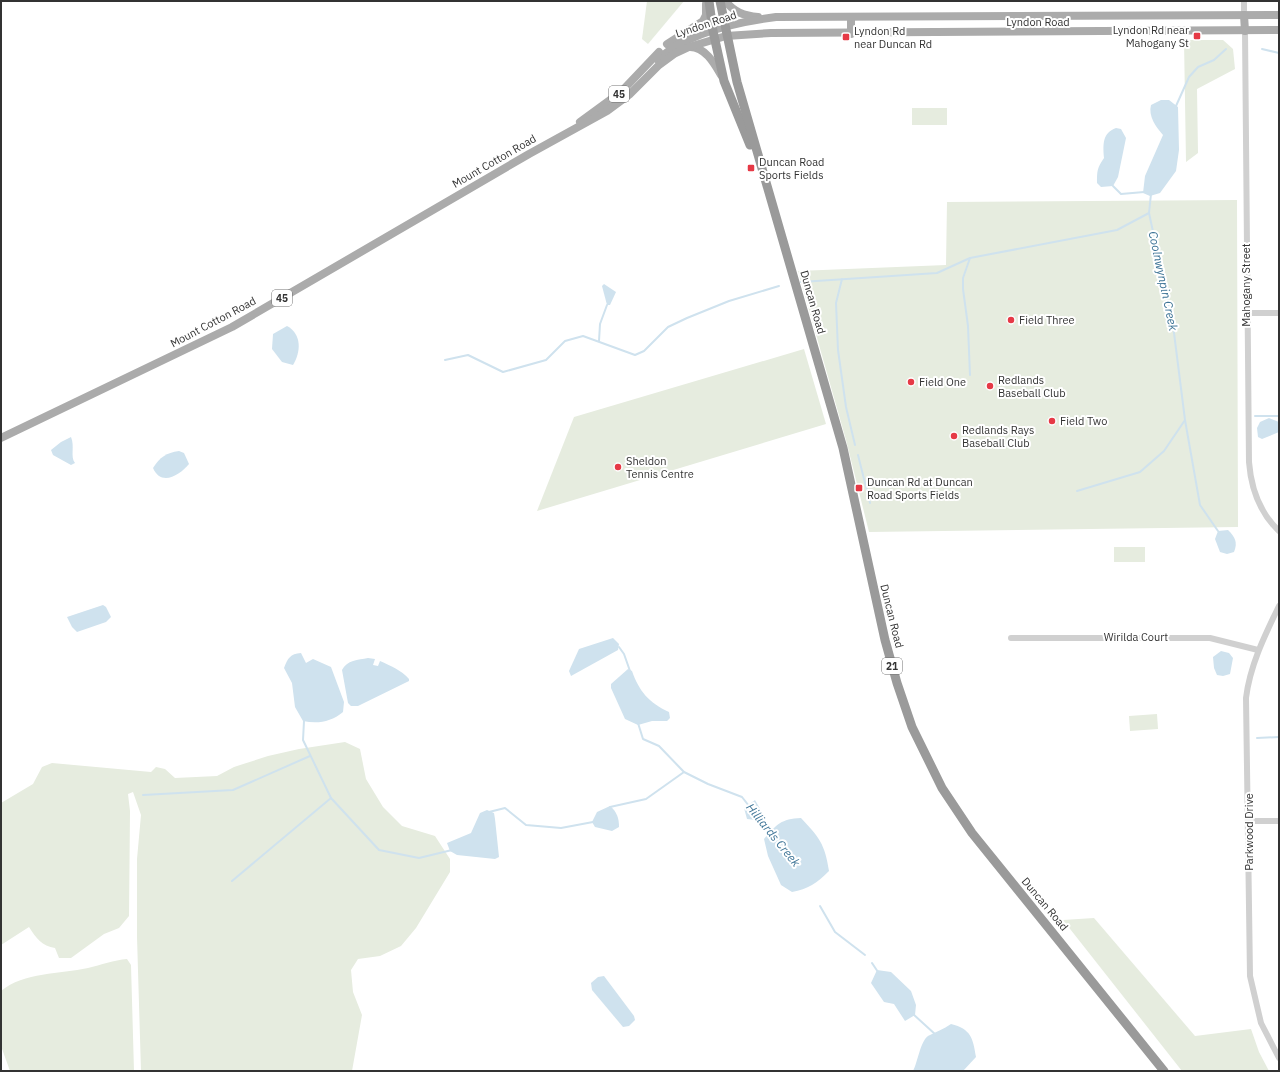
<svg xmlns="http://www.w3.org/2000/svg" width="1280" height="1072" viewBox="0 0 1280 1072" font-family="'IBM Plex Sans',sans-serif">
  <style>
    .green { fill: #e6ecdf }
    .water { fill: #cfe2ee }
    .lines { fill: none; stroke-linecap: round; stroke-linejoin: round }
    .stream { stroke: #cfe2ee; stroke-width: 2 }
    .minor { stroke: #d0d0d0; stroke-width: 6 }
    .major { stroke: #ababab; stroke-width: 8 }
    .highway { stroke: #9a9a9a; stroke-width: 9 }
    .poi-dot { fill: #e63946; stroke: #fff; stroke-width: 1.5 }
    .labels { text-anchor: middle; stroke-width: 4; stroke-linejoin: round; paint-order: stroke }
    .shield { fill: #fff; stroke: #707070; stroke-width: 1 }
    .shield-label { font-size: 10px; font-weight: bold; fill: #333 }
    .street-label { font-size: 11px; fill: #333; stroke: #fff }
    .poi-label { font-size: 11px; fill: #333; stroke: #fff; text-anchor: start }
    .water-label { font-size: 12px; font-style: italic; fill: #3f7597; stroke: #fff }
  </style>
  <rect width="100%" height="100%" fill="#fff"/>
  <g class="green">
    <polygon points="647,1 684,1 648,44 642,39"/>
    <polygon points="1184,40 1223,40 1233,49 1235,69 1197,89 1198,153 1186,162"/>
    <rect x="912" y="108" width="35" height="17"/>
    <polygon points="1237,200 1238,527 869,532 846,440 798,271 946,265 947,202"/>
    <polygon points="804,349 826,424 537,511 574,417"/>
    <rect x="1114" y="547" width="31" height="15"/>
    <polygon points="1157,714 1158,729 1130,731 1129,716"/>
    <path d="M345 742 360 749 366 779 383 807 402 826 435 836 450 859V872L416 928 401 946 380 956 358 959 351 970 353 992 362 1015 352 1071H141L137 937V859L141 815 133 792 128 794 130 811 129 916 119 928 104 934 71 958H59L55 948C42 946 36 938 29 927L1 945V803L33 784 42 767 52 763 151 772 156 767 165 769 175 778 217 776 234 767 268 756 299 749Z"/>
    <polygon points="1094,918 1195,1036 1251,1029 1259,1052 1269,1071 1182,1071 1063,920"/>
    <path d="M127 959 131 965 134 1071H10L1 1046V991C24 972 60 974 88 968 101 965 114 960 127 959Z"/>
  </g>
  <g class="water">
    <path d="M1161 100H1169L1178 107 1179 150 1176 171 1160 193 1150 196 1143 193 1145 176 1163 135C1156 127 1148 116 1151 105Z"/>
    <path d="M1116 128 1121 129 1126 138 1118 177 1113 186 1101 187 1097 183C1097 171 1097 168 1104 158 1103 145 1102 133 1116 128Z"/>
    <polygon points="604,284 616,292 610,305 607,305 602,286"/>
    <path d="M287 326C302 334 301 352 293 365L282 362 272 349 273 334Z"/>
    <polygon points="1269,418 1279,422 1279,432 1262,439 1258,437 1257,428 1260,422"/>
    <path d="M71 437C75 446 70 457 75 463L71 465 53 455 51 450 61 442Z"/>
    <path d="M179 451 184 453 189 464C180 475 161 487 153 468 160 457 166 453 179 451Z"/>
    <path d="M1228 530C1235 537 1238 542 1234 552L1227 554 1220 552 1215 539 1218 531Z"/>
    <polygon points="103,605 106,607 111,617 106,622 77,632 72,627 67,617"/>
    <polygon points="613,638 619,644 618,650 571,676 569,671 579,649"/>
    <polygon points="1221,651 1229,653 1233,658 1230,674 1223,676 1217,675 1214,668 1213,657"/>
    <path d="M301 653 306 663 313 659 331 667 344 702 343 712C331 722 318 724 303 721L295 707 292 683 284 668C288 658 290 654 301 653Z"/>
    <path d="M368 658 375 659 373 665 378 666 380 661C391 666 401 670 409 679V681L358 706H351L348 703 342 670C347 660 358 660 368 658Z"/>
    <path d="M628 669 632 671C639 691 649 703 669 712L670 718 667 721H652L638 725 625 719 611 688V684Z"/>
    <polygon points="755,800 762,812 756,820 747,819 744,808"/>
    <path d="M610 806C617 812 619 818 619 827L612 831 595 827 592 822 597 812Z"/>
    <polygon points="487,810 494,813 495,819 499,857 495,859 457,855 450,851 447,843 471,833 480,813"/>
    <path d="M801 818C819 837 825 844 829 871 817 883 808 889 792 892L781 885 768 856 764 839C777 824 781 819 801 818Z"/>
    <polygon points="877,970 891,972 911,991 916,1005 915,1015 905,1021 894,1004 884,1002 871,983"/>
    <polygon points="604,976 634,1016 635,1020 629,1026 623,1027 592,990 591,983 598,977"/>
    <path d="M951 1024C971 1029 973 1038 976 1057L963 1071H913C918 1062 920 1042 928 1036 935 1032 944 1029 951 1024Z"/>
  </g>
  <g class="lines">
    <g class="stream">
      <polyline points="1262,49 1279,53"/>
      <polyline points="1176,106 1189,77 1198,67 1214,60 1226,49"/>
      <polyline points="1113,186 1121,194 1144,192"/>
      <polyline points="1151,194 1149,213 1173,325 1185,420 1200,505 1218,531"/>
      <polyline points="842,279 836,303 838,350 846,407 855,445"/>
      <polyline points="801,282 937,273 970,258 1117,230 1149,213"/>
      <polyline points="599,341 600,324 607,305"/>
      <polyline points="445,360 468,355 503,372 546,360 565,341 583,336 635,355 644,351 668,327 687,318 729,301 779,286"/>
      <polyline points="970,375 968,326 963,289 963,278 970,258"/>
      <polyline points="1255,416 1279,416"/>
      <polyline points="858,455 870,503"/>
      <polyline points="1077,491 1140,472 1164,451 1185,420"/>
      <polyline points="619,647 624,654 630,671"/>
      <polyline points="304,721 303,740 331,798 379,850 419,858 452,850"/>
      <polyline points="638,723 643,739 659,746 684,772 708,784 742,797 749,806"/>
      <polyline points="1257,738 1279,737"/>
      <polyline points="143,795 233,790 310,756"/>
      <polyline points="610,807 646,799 684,772"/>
      <polyline points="489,812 505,808 526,825 561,828 593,822"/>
      <polyline points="757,815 772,834"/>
      <polyline points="232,881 331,798"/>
      <polyline points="820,906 835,932 865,955"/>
      <polyline points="872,963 878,972"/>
      <polyline points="913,1014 936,1035"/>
    </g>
    <g class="minor">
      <polyline points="1244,1 1244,15"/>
      <path d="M1245 31 1249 462C1251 488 1260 513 1279 531"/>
      <polyline points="1246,313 1279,313"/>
      <path d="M1279 606C1265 635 1250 665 1246 698L1250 976 1261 1023 1279 1058"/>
      <polyline points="1011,638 1210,638 1258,650"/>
      <polyline points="1249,821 1279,821"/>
    </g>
    <g class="major">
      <path d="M726 1C733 12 746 16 758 17"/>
      <polyline points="1244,15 1245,31"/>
      <polyline points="851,17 851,34"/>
      <polyline points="667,44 703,21 706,15 706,4"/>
      <path d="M690 47C705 47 714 63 721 75"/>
      <path d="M658 60C687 32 737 22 776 17L1279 15"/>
      <polyline points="580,122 621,92 659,52"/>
      <polyline points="1,438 232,327 529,154 607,111 630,94 659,65 674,54 689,47 726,36 771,33 1279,30"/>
    </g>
    <g class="highway">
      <polyline points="709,1 713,31 724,81 750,145"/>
      <polyline points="720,1 737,82 843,448 885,640 897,683 912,727 942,788 972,833 1164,1071"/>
    </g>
  </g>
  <g class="poi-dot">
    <rect x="1193" y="32" width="8" height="8" rx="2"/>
    <rect x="842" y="33" width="8" height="8" rx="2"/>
    <rect x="747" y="164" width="8" height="8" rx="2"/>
    <circle cx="1011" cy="320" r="4"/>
    <circle cx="911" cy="382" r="4"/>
    <circle cx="990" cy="386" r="4"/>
    <circle cx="1052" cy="421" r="4"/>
    <circle cx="954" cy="436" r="4"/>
    <circle cx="618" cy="467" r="4"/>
    <rect x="855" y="484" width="8" height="8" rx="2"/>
  </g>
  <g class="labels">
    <g class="shield">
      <rect x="609" y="86" width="20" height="16" rx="3"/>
      <rect x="272" y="290" width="20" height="16" rx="3"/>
      <rect x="882" y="658" width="20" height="16" rx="3"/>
    </g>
    <g class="shield-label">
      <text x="619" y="98">45</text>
      <text x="282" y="302">45</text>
      <text x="892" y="670">21</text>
    </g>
    <g class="street-label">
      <text x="1038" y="26">Lyndon Road</text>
      <text transform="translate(706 24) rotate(-18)" y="4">Lyndon Road</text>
      <text transform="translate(494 161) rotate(-30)" y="4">Mount Cotton Road</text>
      <text transform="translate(1246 285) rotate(-90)" y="4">Mahogany Street</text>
      <text transform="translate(813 302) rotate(74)" y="4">Duncan Road</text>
      <text transform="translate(213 322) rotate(-28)" y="4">Mount Cotton Road</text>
      <text transform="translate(892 616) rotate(76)" y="4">Duncan Road</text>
      <text x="1136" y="641">Wirilda Court</text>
      <text transform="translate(1249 832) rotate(-90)" y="4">Parkwood Drive</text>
      <text transform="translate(1045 904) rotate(50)" y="4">Duncan Road</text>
    </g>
    <g class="poi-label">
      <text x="1189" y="34" text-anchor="end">Lyndon Rd near<tspan x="1189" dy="13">Mahogany St</tspan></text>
      <text x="854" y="35">Lyndon Rd<tspan x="854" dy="13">near Duncan Rd</tspan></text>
      <text x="759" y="166">Duncan Road<tspan x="759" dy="13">Sports Fields</tspan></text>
      <text x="1019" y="324">Field Three</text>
      <text x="998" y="384">Redlands<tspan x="998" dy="13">Baseball Club</tspan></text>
      <text x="919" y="386">Field One</text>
      <text x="1060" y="425">Field Two</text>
      <text x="962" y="434">Redlands Rays<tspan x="962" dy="13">Baseball Club</tspan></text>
      <text x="626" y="465">Sheldon<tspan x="626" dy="13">Tennis Centre</tspan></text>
      <text x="867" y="486">Duncan Rd at Duncan<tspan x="867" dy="13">Road Sports Fields</tspan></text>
    </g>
    <g class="water-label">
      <text transform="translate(1163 281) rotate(78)" y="4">Coolnwynpin Creek</text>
      <text transform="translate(773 835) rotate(51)" y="4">Hilliards Creek</text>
    </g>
  </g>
  <rect width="1280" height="1072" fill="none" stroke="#333333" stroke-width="4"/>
</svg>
